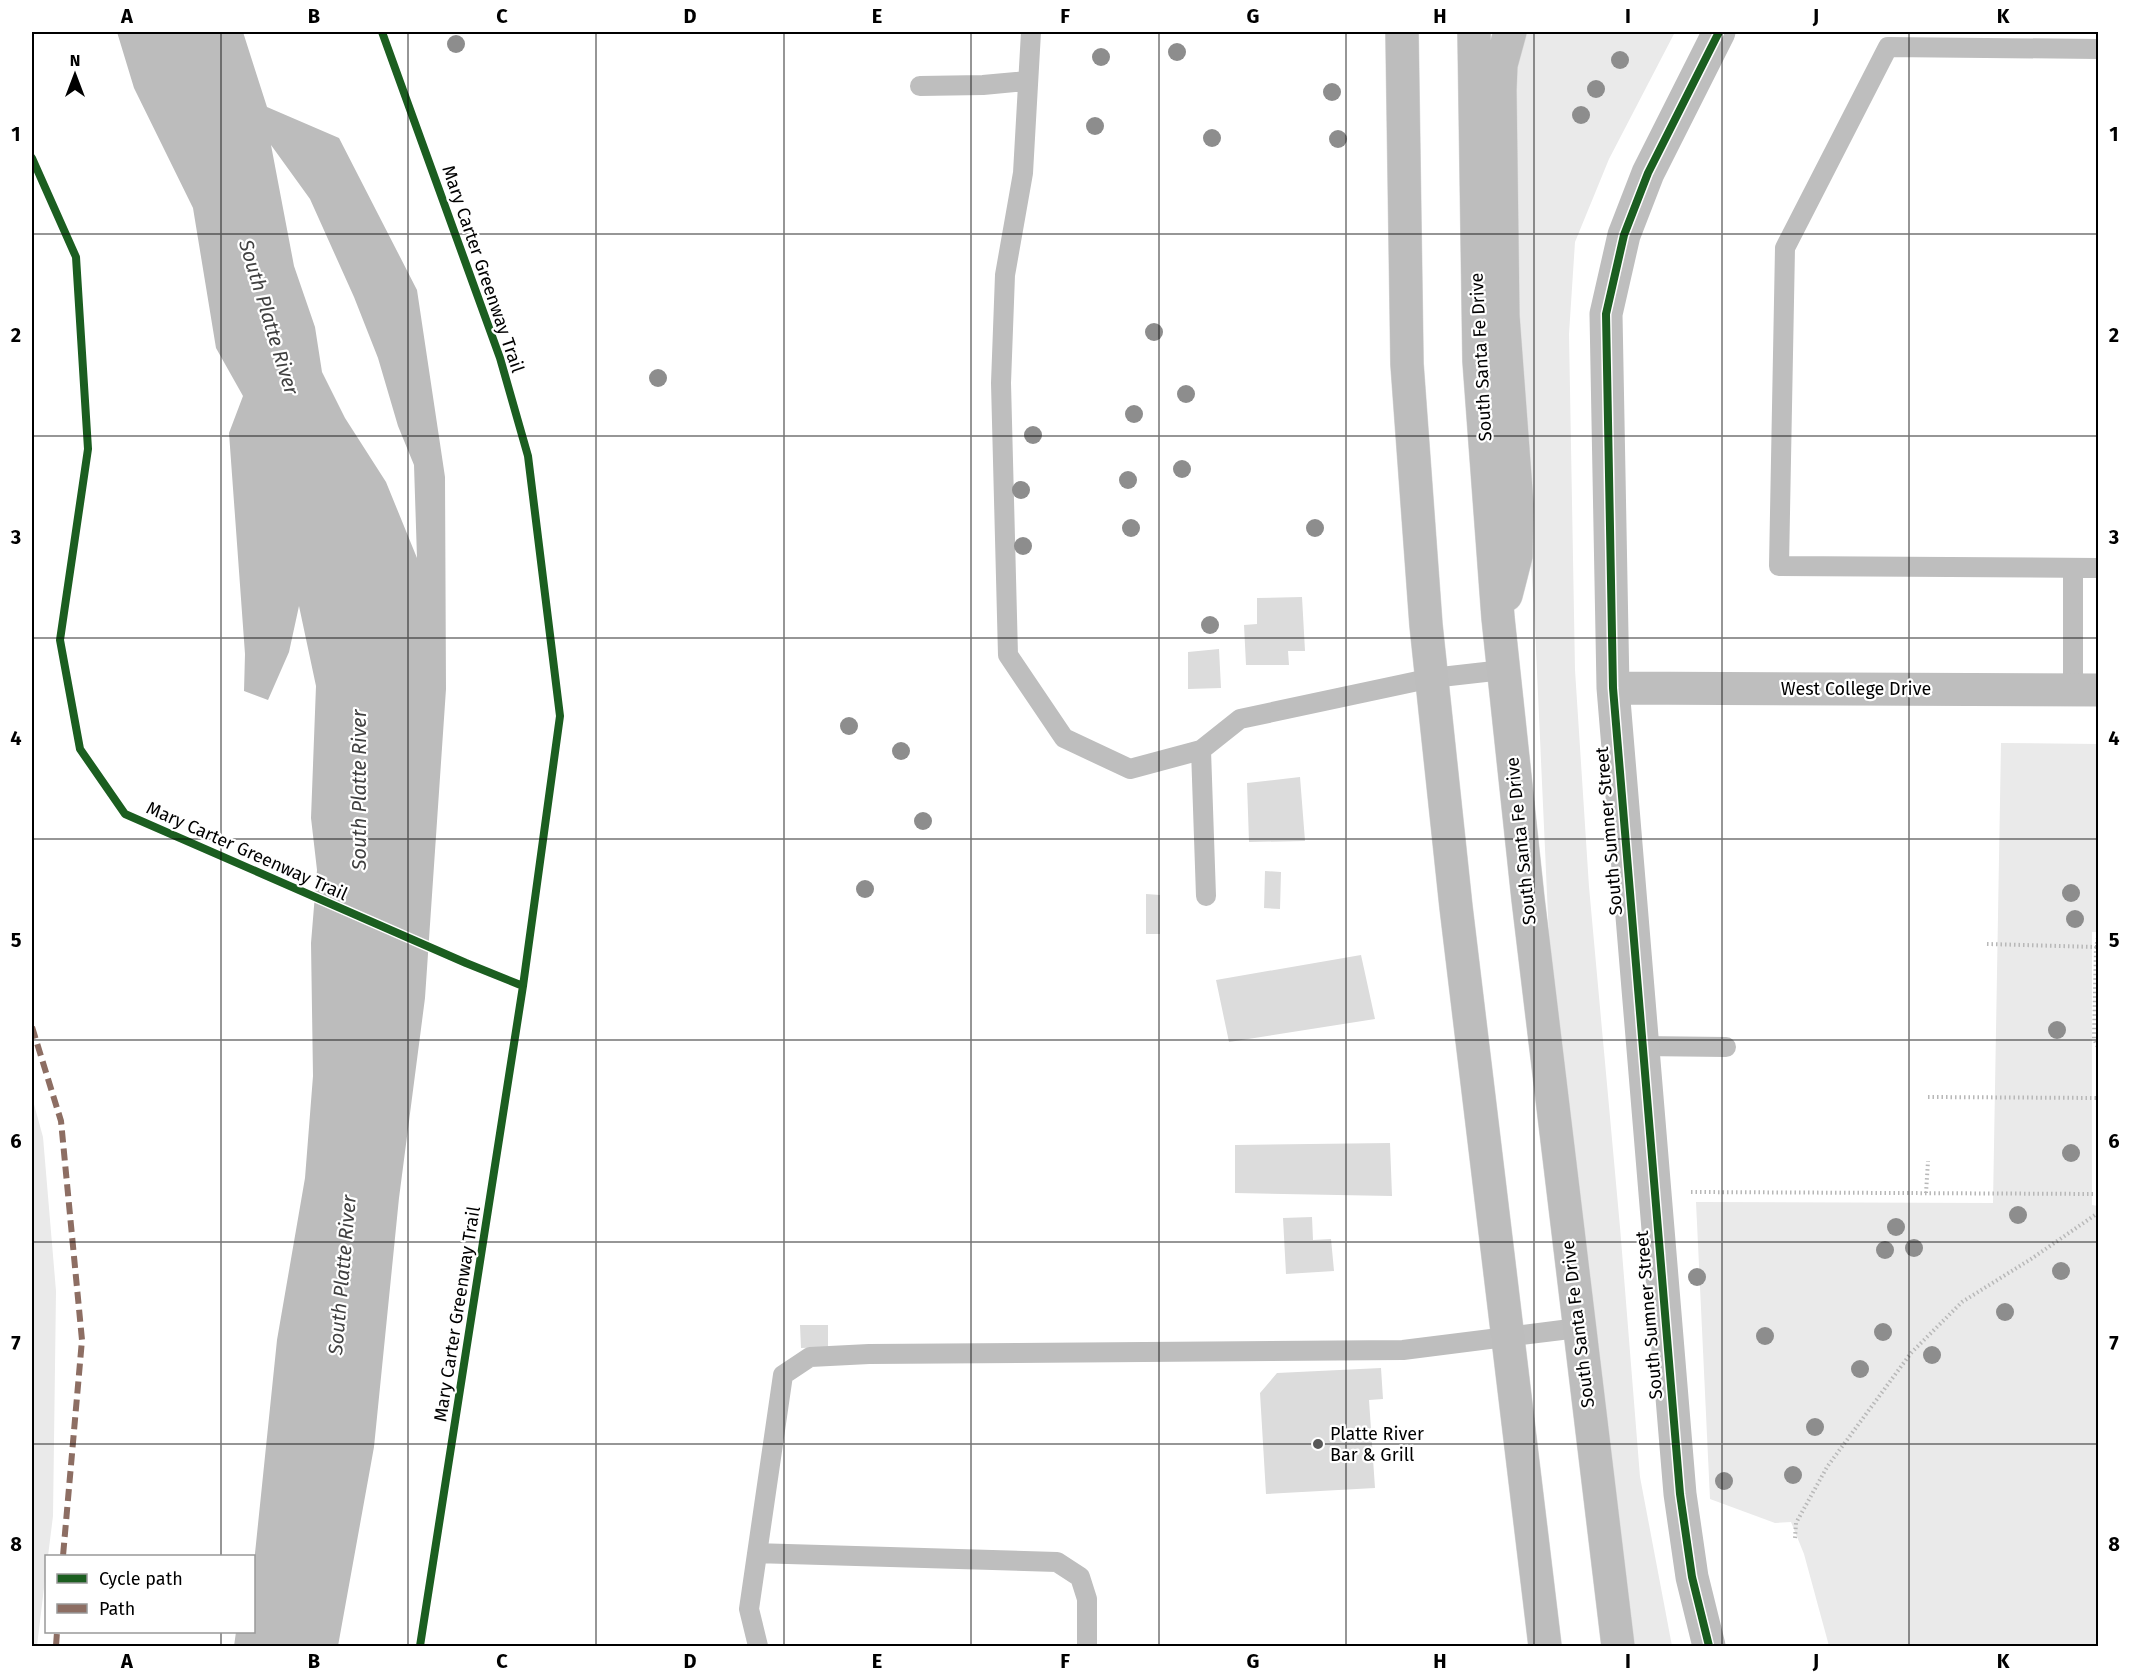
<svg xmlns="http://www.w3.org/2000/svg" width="2130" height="1678" font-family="'Fira Sans',sans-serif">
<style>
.green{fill:#eaeaea}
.water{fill:#bcbcbc;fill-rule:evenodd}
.building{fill:#dcdcdc}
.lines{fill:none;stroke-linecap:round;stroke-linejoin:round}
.trunk-casing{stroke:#dbdbdb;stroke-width:34}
.path{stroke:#b8b8b8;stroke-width:4;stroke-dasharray:1.5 3;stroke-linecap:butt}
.service{stroke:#bebebe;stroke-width:20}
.minor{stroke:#bebebe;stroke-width:33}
.trunk{stroke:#bdbdbd;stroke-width:33}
.quiet{stroke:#8d6e63;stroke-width:6;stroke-dasharray:12 6;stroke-linecap:butt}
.cycleway-casing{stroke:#fff;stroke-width:11}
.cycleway{stroke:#1b5e20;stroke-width:8}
.tree{fill:#8d8d8d}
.grid{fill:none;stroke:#000;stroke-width:1.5;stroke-opacity:0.55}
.poi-dot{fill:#595959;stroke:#fff;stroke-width:2}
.labels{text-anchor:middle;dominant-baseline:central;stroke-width:4.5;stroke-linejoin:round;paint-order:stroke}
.street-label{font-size:18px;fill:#000;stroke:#fff}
.poi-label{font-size:18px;fill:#000;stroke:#fff;text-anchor:start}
.water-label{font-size:20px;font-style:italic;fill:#404040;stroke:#fff}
.neatline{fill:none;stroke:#000;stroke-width:2}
.grid-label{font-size:20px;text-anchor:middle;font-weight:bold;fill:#000}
</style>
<rect width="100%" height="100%" fill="#fff"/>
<!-- green -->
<path class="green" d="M 1523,32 L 1675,32 L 1609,159 L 1575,242 L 1569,334 L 1575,670 L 1589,887 L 1620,1227 L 1640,1477 L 1672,1646 L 1634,1646 L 1591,1312 L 1549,938 L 1534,605 L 1513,324 L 1515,41 Z
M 2001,743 L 2098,744 L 2098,932 L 2092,932 L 2092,1205 L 2098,1206 L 2098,1646 L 1829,1646 L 1804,1554 L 1791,1522 L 1775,1523 L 1710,1499 L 1696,1202 L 1993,1203 Z
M 32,1097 L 43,1137 L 56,1291 L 53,1516 L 48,1556 L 46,1556 L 46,1571 L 37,1646 L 32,1646 Z"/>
<!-- water -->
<path class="water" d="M 117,32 L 243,32 L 267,107 L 339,138 L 417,290 L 445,477 L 446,689 L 425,998 L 399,1198 L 374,1447 L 338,1646 L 234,1646 L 236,1632 L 254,1632 L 254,1563 L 277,1340 L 305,1178 L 313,1076 L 311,943 L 317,870 L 311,818 L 316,686 L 299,606 L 289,652 L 268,700 L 244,691 L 245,654 L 229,433 L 243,396 L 216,348 L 193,208 L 134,88 ZM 271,145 L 310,199 L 354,297 L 378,358 L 398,426 L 414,465 L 417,558 L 386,482 L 345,418 L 322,372 L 315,327 L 294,266 Z"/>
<!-- building -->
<path class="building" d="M 1302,597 L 1305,651 L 1288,651 L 1289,665 L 1246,665 L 1244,625 L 1257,624 L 1257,598 Z
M 1219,649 L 1221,688 L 1188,689 L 1188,652 Z
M 1300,777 L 1305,841 L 1249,842 L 1247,783 Z
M 1265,871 L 1281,872 L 1280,909 L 1264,908 Z
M 1146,894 L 1160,895 L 1160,934 L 1146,934 Z
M 1361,955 L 1375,1019 L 1229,1042 L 1216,980 Z
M 1390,1143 L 1392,1196 L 1235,1193 L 1235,1145 Z
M 1312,1217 L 1313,1240 L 1331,1239 L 1334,1271 L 1286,1274 L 1283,1218 Z
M 800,1325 L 828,1325 L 828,1347 L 801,1348 Z
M 1381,1368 L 1383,1399 L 1369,1400 L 1375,1488 L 1266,1494 L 1260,1393 L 1277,1373 Z"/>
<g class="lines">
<!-- trunk casing -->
<g class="trunk-casing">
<path id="trunk" d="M 1402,32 L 1407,364 L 1426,625 L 1456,907 L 1545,1646
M 1474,32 L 1479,361 L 1498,618 L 1528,899 L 1618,1646
M 1506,595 L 1516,556 L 1517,504 L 1503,316 L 1500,90 L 1501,65 L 1510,32"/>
</g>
<!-- path -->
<path class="path" d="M 2098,938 L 2096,947 L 2094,1039 L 2098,1047
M 1987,944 L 2096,947
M 1928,1097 L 2098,1098
M 1691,1192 L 2098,1194
M 1926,1193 L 1928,1161
M 1795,1538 L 1796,1523 L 1827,1467 L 1911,1353 L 1962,1302 L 2031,1259 L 2098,1213"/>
<!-- service -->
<path class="service" d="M 1031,32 L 1023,173 L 1005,275 L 1001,383 L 1008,655 L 1064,738 L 1130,769 L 1201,750
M 2098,49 L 1888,47 L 1785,248 L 1779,566 L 2098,568
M 920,86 L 983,85 L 1027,81
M 2073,690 L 2073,568
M 1206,896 L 1201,750 L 1240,719 L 1432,678 L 1503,670
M 1641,1046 L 1726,1047
M 757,1553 L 1057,1562 L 1080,1577 L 1087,1599 L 1087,1646
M 758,1646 L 749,1609 L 783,1375 L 810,1357 L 869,1354 L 1403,1350 L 1578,1328"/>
<!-- minor -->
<path class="minor" d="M 1613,688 L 2098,690
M 1709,1646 L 1692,1577 L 1680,1494 L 1613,688 L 1606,314 L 1624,235 L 1648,173 L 1719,32"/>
<!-- trunk -->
<use href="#trunk" class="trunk"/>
<!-- quiet -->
<path class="quiet" d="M 32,1027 L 61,1121 L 82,1340 L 63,1556
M 56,1646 L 57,1632"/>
<!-- cycleway casing -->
<g class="cycleway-casing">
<path id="cycleway" d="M 382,32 L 500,358 L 528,456 L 560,716 L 523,986 L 420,1646
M 32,158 L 76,257 L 88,449 L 60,640 L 80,749 L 125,814 L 466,963 L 523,986
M 1709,1646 L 1692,1577 L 1680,1494 L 1613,688 L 1606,314 L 1624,235 L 1648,173 L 1719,32"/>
</g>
<!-- cycleway -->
<use href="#cycleway" class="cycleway"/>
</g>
<!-- trees -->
<g class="tree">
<circle cx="456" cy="44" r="9"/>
<circle cx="1177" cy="52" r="9"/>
<circle cx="1101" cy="57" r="9"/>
<circle cx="1620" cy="60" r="9"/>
<circle cx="1596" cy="89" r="9"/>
<circle cx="1332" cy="92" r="9"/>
<circle cx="1581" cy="115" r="9"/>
<circle cx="1095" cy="126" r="9"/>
<circle cx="1212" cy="138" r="9"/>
<circle cx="1338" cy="139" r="9"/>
<circle cx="1154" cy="332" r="9"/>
<circle cx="658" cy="378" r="9"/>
<circle cx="1186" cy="394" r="9"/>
<circle cx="1134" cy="414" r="9"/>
<circle cx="1033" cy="435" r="9"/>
<circle cx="1182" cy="469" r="9"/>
<circle cx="1128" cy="480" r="9"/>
<circle cx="1021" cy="490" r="9"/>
<circle cx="1131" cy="528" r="9"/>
<circle cx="1315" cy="528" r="9"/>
<circle cx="1023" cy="546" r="9"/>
<circle cx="1210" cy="625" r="9"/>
<circle cx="849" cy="726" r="9"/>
<circle cx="901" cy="751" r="9"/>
<circle cx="923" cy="821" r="9"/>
<circle cx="865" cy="889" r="9"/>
<circle cx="2071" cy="893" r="9"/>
<circle cx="2075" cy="919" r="9"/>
<circle cx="2057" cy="1030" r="9"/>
<circle cx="2071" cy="1153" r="9"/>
<circle cx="2018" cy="1215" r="9"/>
<circle cx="1896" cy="1227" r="9"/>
<circle cx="1914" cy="1248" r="9"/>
<circle cx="1885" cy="1250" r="9"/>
<circle cx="2061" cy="1271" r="9"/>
<circle cx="1697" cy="1277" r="9"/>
<circle cx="2005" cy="1312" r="9"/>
<circle cx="1883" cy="1332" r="9"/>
<circle cx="1765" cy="1336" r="9"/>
<circle cx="1932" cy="1355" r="9"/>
<circle cx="1860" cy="1369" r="9"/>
<circle cx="1815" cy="1427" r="9"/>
<circle cx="1793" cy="1475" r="9"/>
<circle cx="1724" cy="1481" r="9"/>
</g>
<!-- grid -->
<path class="grid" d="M 221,32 L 221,1556M 408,32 L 408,1646M 596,32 L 596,1646M 784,32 L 784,1646M 971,32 L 971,1646M 1159,32 L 1159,1646M 1346,32 L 1346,1646M 1534,32 L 1534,1646M 1722,32 L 1722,1646M 1909,32 L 1909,1646M 32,234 L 2098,234M 32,436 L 2098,436M 32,638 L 2098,638M 32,839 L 2098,839M 32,1040 L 2098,1040M 32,1242 L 2098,1242M 32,1444 L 2098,1444M 221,1632 L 221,1646"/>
<!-- markers -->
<circle class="poi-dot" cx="1318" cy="1444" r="6"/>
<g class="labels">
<!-- street labels -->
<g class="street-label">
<text transform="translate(483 269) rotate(71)">Mary Carter Greenway Trail</text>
<text transform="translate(1481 357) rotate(-93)">South Santa Fe Drive</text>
<text x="1856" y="689">West College Drive</text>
<text transform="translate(1609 831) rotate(-95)">South Sumner Street</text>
<text transform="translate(1521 841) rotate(-96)">South Santa Fe Drive</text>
<text transform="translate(247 851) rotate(24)">Mary Carter Greenway Trail</text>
<text transform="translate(457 1314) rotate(-81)">Mary Carter Greenway Trail</text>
<text transform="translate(1649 1315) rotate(-95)">South Sumner Street</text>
<text transform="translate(1578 1324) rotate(-97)">South Santa Fe Drive</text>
</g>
<!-- poi labels -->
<g class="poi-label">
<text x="1330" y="1434">Platte River<tspan x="1330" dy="21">Bar &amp; Grill</tspan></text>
</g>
<!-- water labels -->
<g class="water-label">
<text transform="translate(269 317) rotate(73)">South Platte River</text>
<text transform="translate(359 790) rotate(-90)">South Platte River</text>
<text transform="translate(342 1275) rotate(-85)">South Platte River</text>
</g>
</g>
<!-- border -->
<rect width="2130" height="1678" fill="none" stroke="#ffffff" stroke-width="66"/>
<!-- legend -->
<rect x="45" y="1555" width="210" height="78" fill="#ffffff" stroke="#999999" stroke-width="1.5"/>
<rect x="57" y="1574" width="30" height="9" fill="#1b5e20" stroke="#999999" stroke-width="1.5"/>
<text x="99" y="1585" font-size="18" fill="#000000">Cycle path</text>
<rect x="57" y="1604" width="30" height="9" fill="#8d6e63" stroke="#999999" stroke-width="1.5"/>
<text x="99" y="1615" font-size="18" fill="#000000">Path</text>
<!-- north arrow -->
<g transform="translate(75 75)" stroke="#ffffff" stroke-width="4.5" paint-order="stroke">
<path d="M0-4.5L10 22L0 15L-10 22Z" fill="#000000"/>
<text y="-9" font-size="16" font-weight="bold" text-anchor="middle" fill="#000000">N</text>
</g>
<rect x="33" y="33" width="2064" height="1612" class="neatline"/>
<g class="grid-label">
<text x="127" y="23">A</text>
<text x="314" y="23">B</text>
<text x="502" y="23">C</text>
<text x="690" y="23">D</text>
<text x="877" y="23">E</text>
<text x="1065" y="23">F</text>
<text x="1253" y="23">G</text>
<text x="1440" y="23">H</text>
<text x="1628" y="23">I</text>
<text x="1816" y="23">J</text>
<text x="2003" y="23">K</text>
<text x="16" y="141">1</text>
<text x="2114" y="141">1</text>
<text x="16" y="342">2</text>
<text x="2114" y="342">2</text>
<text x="16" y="544">3</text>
<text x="2114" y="544">3</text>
<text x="16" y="745">4</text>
<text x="2114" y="745">4</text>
<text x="16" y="947">5</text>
<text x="2114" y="947">5</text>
<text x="16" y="1148">6</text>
<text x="2114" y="1148">6</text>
<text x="16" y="1350">7</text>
<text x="2114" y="1350">7</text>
<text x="16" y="1551">8</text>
<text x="2114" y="1551">8</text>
<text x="127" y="1668">A</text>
<text x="314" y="1668">B</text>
<text x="502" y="1668">C</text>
<text x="690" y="1668">D</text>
<text x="877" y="1668">E</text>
<text x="1065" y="1668">F</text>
<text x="1253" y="1668">G</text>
<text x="1440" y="1668">H</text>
<text x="1628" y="1668">I</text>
<text x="1816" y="1668">J</text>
<text x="2003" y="1668">K</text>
</g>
</svg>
